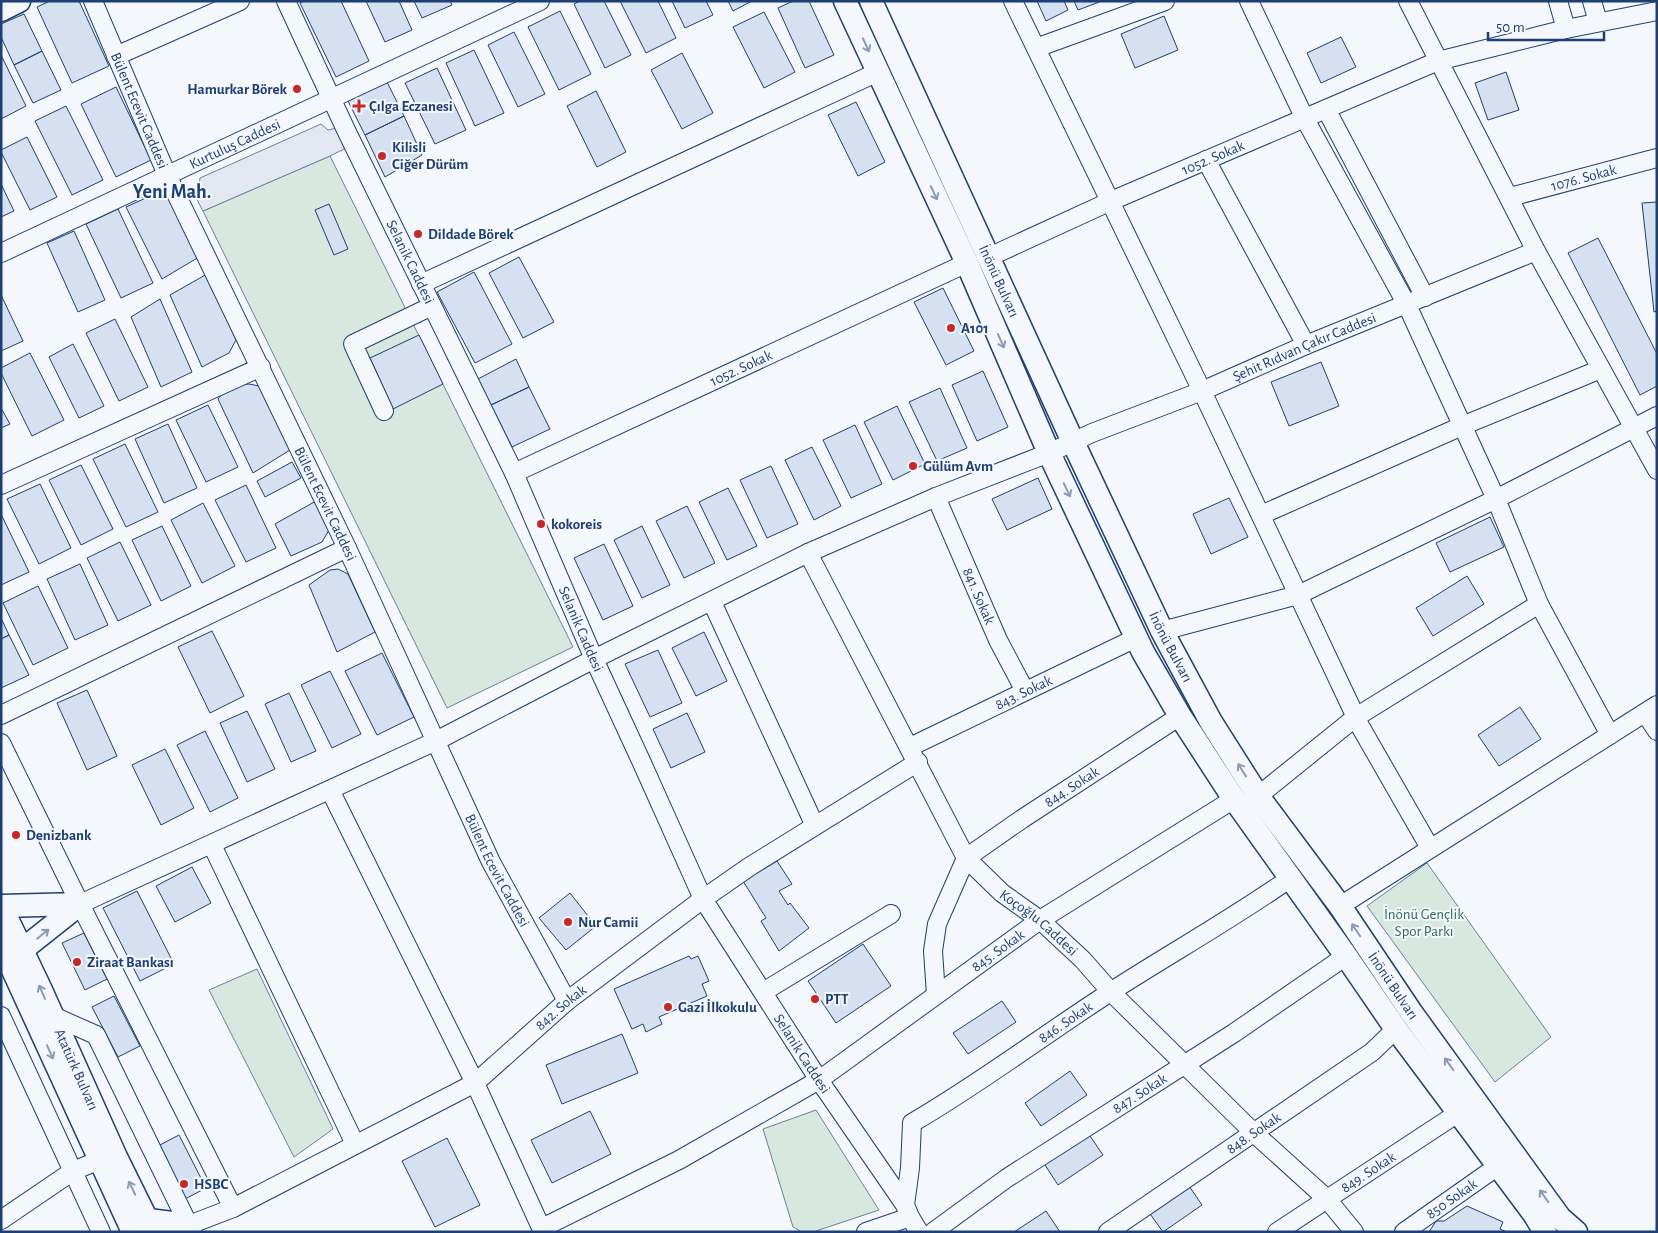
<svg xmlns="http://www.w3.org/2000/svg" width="1658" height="1233" font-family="'Alegreya Sans',sans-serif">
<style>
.green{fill:#d7e8df;stroke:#687fa3}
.parking{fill:#e3e8f0;stroke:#687fa3}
.building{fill:#d5e0f0;stroke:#1d3f73}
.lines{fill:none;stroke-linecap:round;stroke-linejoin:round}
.minor-casing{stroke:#1d3f73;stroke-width:20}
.major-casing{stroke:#1d3f73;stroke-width:25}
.minor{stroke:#f4f7fb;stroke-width:18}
.major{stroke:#f4f7fb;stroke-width:22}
.oneway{stroke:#889bb7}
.poi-dot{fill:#c62828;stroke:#f4f7fb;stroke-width:2}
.labels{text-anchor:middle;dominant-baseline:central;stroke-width:4;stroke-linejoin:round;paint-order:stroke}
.poi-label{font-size:15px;font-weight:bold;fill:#1d3f73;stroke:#f4f7fb;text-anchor:start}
.street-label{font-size:15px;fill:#1d3f73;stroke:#f4f7fb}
.park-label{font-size:15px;fill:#2c6c60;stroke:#f4f7fb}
.district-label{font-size:20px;font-weight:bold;fill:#1d3f73;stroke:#f4f7fb}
</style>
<rect width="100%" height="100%" fill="#f4f7fb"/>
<!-- green -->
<path class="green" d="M 330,156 L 573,647 L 447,708 L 203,211 Z
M 1427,863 L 1551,1037 L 1495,1082 L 1367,906 Z
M 257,969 L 333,1129 L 294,1157 L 209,990 Z
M 816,1110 L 879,1210 L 813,1232 L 802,1232 L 793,1227 L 763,1129 Z"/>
<!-- parking -->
<path class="parking" d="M 321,124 L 328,130 L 337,128 L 346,148 L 330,156 L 203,211 L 192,190 L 199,187 L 200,178 Z"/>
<!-- building -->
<path class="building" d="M 50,1 L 79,1 L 109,66 L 72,83 L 37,7 Z
M 304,1 L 341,1 L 369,61 L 336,77 L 300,3 Z
M 366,1 L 399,1 L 412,30 L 385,42 Z
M 414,1 L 450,1 L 452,5 L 422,18 Z
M 580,1 L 604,1 L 631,55 L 605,68 L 574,4 Z
M 620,1 L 658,1 L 676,38 L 646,53 Z
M 672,1 L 706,1 L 713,15 L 685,28 Z
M 728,1 L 752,1 L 733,11 Z
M 793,1 L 809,1 L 834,55 L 805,68 L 778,8 Z
M 1037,1 L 1064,1 L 1068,10 L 1046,21 Z
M 1074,1 L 1102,1 L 1078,10 Z
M 560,11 L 591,74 L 559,90 L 528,27 Z
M 764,12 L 795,72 L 764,88 L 733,27 Z
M 24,14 L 42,51 L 14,65 L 1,37 L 1,24 Z
M 1164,16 L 1178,50 L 1135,68 L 1121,34 Z
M 514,32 L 545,94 L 518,107 L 488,45 Z
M 1341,37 L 1356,67 L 1321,83 L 1307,53 Z
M 474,50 L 504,113 L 475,126 L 446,63 Z
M 42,51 L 61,90 L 33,103 L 14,65 Z
M 682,53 L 713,113 L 682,129 L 651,70 Z
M 1,55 L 26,106 L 1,119 Z
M 437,68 L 466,130 L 435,144 L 405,83 Z
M 1506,72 L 1519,110 L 1488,120 L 1475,83 Z
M 387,82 L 404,116 L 365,135 L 348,101 Z
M 116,87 L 151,160 L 116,177 L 81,104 Z
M 596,91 L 626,152 L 597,167 L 567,106 Z
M 856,102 L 885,162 L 858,176 L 828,115 Z
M 66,106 L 103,180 L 72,195 L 35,121 Z
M 404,116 L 422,155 L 385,177 L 365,135 Z
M 27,137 L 57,197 L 30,210 L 1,152 L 1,150 Z
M 1,184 L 14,211 L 1,217 Z
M 159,192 L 171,197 L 199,257 L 162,279 L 126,207 Z
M 1657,202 L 1657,311 L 1654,312 L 1642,203 Z
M 329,204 L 348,249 L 334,255 L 315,210 Z
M 118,209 L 153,283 L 121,298 L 86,224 Z
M 74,231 L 105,300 L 78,312 L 47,243 Z
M 1598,238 L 1657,354 L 1657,386 L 1640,395 L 1568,253 Z
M 519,257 L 554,322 L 523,338 L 489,273 Z
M 474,272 L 512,344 L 475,363 L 437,292 Z
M 207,274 L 236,340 L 229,353 L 202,367 L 170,295 Z
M 943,288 L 974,351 L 946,365 L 914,302 Z
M 1,295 L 23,341 L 1,351 Z
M 160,299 L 192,372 L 161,387 L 131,317 Z
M 115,319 L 148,387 L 119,401 L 86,333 Z
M 419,335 L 443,384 L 393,409 L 370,358 Z
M 73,344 L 104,406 L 79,418 L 49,357 Z
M 30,353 L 64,420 L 32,436 L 1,373 L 1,368 Z
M 516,359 L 529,387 L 491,405 L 478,379 Z
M 1321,362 L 1339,406 L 1289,426 L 1271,382 Z
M 983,371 L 1008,427 L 977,441 L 952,385 Z
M 249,384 L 259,386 L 290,450 L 253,473 L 218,399 L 223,393 L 240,385 Z
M 529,387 L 550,429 L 512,447 L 491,405 Z
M 940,388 L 967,448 L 937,461 L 909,402 Z
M 208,405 L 238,467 L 206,482 L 176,420 Z
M 897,406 L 925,464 L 893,480 L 864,422 Z
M 1,408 L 10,424 L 1,428 Z
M 168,424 L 197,488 L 164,503 L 135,439 Z
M 855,425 L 882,484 L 851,498 L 823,440 Z
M 125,444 L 158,512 L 126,527 L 93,459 Z
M 812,447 L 841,506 L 814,520 L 785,460 Z
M 292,462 L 301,478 L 265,497 L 257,481 Z
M 81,465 L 113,529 L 81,545 L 49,480 Z
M 771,466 L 798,524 L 767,538 L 740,480 Z
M 1038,478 L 1052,509 L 1007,530 L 992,499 Z
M 40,484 L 71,548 L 39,564 L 7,499 Z
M 246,485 L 276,548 L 246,562 L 215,500 Z
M 728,488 L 757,546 L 727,560 L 699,502 Z
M 1229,498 L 1248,537 L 1211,554 L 1193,514 Z
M 316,501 L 329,530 L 322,542 L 291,556 L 275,524 Z
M 203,503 L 235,566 L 202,583 L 171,520 Z
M 687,506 L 715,563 L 684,578 L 656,521 Z
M 1,514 L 29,572 L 1,585 Z
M 1490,517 L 1504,547 L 1450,572 L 1436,543 Z
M 162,526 L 191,586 L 161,601 L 132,540 Z
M 642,526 L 670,585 L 642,598 L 614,540 Z
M 120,542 L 151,605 L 118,621 L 87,558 Z
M 604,544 L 633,606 L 603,620 L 574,558 Z
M 80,564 L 108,625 L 75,640 L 47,579 Z
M 338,569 L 348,574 L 375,632 L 337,652 L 309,585 L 330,570 Z
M 1467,576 L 1484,604 L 1433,636 L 1416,608 Z
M 38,586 L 68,648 L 33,665 L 3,603 Z
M 1,618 L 9,635 L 1,639 Z
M 212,631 L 244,696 L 210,713 L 178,647 Z
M 704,632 L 727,681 L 696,696 L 672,648 Z
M 9,635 L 29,675 L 1,688 L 1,639 Z
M 658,650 L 682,703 L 650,717 L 625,664 Z
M 382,653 L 414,717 L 377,735 L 345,671 Z
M 330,671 L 361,734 L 332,748 L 301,685 Z
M 87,690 L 117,756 L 87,770 L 57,703 Z
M 289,693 L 316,751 L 291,762 L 265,704 Z
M 1520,707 L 1541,739 L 1499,766 L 1478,735 Z
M 247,711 L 275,769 L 247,782 L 220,723 Z
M 687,713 L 705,752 L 671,768 L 653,729 Z
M 205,731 L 238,798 L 210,812 L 177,745 Z
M 165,749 L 194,808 L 161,825 L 132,765 Z
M 777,861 L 792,884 L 779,891 L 788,905 L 790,903 L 809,928 L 779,951 L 761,921 L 766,918 L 743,881 Z
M 192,867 L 211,903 L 175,922 L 156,886 Z
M 137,891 L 174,964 L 140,981 L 103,908 Z
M 570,893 L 596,926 L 566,950 L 539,918 Z
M 84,933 L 107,979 L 85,990 L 62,943 Z
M 863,944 L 891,986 L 836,1023 L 808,981 Z
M 689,956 L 691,959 L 698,956 L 709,981 L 702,984 L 707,996 L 659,1017 L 662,1024 L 646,1032 L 643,1024 L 632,1029 L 614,989 Z
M 114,996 L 140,1046 L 118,1057 L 92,1007 Z
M 1002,1001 L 1016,1022 L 968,1054 L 953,1033 Z
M 622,1034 L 638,1073 L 562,1104 L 546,1065 Z
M 1070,1071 L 1087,1095 L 1041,1126 L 1025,1103 Z
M 590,1111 L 611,1154 L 552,1183 L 531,1140 Z
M 1088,1133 L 1103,1155 L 1058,1185 L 1043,1162 Z
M 179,1135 L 206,1188 L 185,1199 L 158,1146 Z
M 447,1138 L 480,1205 L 435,1227 L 402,1161 Z
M 1187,1183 L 1202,1205 L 1163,1232 L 1148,1211 Z
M 1467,1206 L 1503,1222 L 1500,1229 L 1507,1232 L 1429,1232 L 1436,1221 L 1444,1221 Z
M 1046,1211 L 1060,1232 L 1014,1232 Z"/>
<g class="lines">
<!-- minor casing -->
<g class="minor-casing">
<g id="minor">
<path id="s1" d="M 93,1 L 167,175 L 347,548 L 491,862 L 567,1001"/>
<path id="s2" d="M 286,1 L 346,130 L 514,473 L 594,659 L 642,763 L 703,899 L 819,1080 L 905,1205 L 910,1217 L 919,1232"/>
<path d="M 1013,1 L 1202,391 L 1360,726 L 1430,848"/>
<path d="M 1249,1 L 1305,119 L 1407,305 L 1496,499 L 1539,604 L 1610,735"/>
<path d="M 1408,1 L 1536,251 L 1657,470"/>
<path d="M 1558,1 L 1566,29"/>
<path d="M 1592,1 L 1598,22"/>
<path d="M 1036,48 L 1165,1"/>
<path d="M 116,56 L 240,1"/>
<path d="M 1326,109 L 1425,297"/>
<path d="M 1206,160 L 1306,345"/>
<path id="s3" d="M 1510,197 L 1657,158"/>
<path id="s4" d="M 1,253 L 540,1"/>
<path id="s5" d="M 989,257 L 1111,201 L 1438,61 L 1566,29 L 1657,11"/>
<path d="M 421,284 L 878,72"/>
<path d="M 384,411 L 353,344 L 432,306"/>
<path id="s6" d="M 514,473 L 967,263"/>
<path d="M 1,485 L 261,367"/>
<path id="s7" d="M 936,497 L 998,640 L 1025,691"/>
<path d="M 1261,515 L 1462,426 L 1601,369"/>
<path id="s8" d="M 808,553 L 966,858 L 1002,893 L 1040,920 L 1083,960 L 1111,992 L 1254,1133 L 1327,1199 L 1354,1232"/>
<path d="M 712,602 L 815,826"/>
<path d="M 1162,631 L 1298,595 L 1496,499 L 1657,416"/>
<path d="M 1645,713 L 1657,731"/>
<path d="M 1,715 L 347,548"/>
<path d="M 1,743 L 80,904 L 233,1208"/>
<path id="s9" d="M 910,747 L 1136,638"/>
<path d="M 330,790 L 475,1083 L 543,1232"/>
<path d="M 1258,796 L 1356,717 L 1539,604"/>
<path d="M 212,845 L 355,1144"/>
<path id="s10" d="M 80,904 L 436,741 L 594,659 L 808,553 L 936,497 L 1049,453 L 1092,433 L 1202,391 L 1306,345 L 1536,251"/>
<path d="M 1340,906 L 1657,705"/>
<path d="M 763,992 L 891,914"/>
<path id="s11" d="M 936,995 L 933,951 L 937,924 L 966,858 L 1022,819 L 1180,716"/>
<path d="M 1,1016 L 101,1232"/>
<path d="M 53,1016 L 96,1035 L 192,1232"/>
<path id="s12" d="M 905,1205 L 910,1168 L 912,1123 C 981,1083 1045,1034 1112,991 C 1171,953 1232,919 1289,879"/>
<path d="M 1,1220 L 73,1171 L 100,1160"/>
<path id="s13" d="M 189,1225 L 233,1208 L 475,1083 L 567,1001 L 703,899 L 749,867 L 918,762"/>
<path id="s14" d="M 542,1228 L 679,1160 L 819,1080 L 1040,920 L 1234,799"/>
<path d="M 866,1232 L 910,1217"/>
<path id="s15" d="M 933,1232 L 1007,1178 L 1234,1033 L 1346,956"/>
<path id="s16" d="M 1108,1232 L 1372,1052 L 1396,1029"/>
<path id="s17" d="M 1277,1232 L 1458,1113"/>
<path id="s18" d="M 1404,1232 L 1498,1166"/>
</g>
</g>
<!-- major casing -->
<g class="major-casing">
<g id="major">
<path d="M 845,1 L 967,263 L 1049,453 L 1143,652 L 1180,716 L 1234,799 L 1346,956 L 1396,1029 L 1534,1214 L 1545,1232"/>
<path id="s19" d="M 871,1 L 1073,442 L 1162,631 L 1211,722 L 1258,796 L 1340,906 L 1411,1012 L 1560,1218 L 1576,1232"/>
<path d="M 1,10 L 19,1"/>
<path id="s20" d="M 1,906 L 41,990 L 116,1157 L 153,1232"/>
<path d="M 1,906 L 80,904"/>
<path d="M 1,944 L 133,1232"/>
<path d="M 10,947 L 22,950 L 80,904"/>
<path d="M 148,1220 L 189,1225 L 186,1232"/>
</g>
</g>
<!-- minor -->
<use href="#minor" class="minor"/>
<!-- major -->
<use href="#major" class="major"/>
</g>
<!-- one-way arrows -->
<defs><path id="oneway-shaft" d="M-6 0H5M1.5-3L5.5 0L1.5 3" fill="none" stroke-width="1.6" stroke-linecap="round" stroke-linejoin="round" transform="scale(1.25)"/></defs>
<g class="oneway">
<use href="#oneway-shaft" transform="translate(866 45) rotate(65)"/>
<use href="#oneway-shaft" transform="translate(934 193) rotate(65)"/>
<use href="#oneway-shaft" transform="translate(1001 341) rotate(66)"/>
<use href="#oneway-shaft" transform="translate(1067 490) rotate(65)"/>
<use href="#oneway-shaft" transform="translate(1242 770) rotate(-122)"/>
<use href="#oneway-shaft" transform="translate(1356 930) rotate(-124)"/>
<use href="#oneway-shaft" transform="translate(43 934) rotate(-39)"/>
<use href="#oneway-shaft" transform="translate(42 992) rotate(-114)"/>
<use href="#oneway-shaft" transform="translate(50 1052) rotate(66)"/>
<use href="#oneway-shaft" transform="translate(1449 1064) rotate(-126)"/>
<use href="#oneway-shaft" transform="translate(132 1188) rotate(-116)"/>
<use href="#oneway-shaft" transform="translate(1544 1196) rotate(-126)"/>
</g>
<!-- markers -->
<g class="poi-dot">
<circle cx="297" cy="89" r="5"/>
<path d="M356.5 98.5h5v5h5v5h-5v5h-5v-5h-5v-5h5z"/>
<circle cx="382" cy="156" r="5"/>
<circle cx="418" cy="234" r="5"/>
<circle cx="951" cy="328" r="5"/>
<circle cx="913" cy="466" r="5"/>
<circle cx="541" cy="524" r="5"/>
<circle cx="16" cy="835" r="5"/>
<circle cx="568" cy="922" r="5"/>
<circle cx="77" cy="962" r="5"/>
<circle cx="815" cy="999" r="5"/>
<circle cx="668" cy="1007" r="5"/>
<circle cx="184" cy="1184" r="5"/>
</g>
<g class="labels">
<!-- poi labels -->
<g class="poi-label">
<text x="287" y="89" text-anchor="end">Hamurkar Börek</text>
<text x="369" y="106">Çılga Eczanesi</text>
<text x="392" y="147">Kilisli<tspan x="392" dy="17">Ciğer Dürüm</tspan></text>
<text x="428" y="234">Dildade Börek</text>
<text x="961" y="328">A101</text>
<text x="923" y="466">Gülüm Avm</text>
<text x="551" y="524">kokoreis</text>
<text x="26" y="835">Denizbank</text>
<text x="578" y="922">Nur Camii</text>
<text x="87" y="962">Ziraat Bankası</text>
<text x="825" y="999">PTT</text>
<text x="678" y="1007">Gazi İlkokulu</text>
<text x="194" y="1184">HSBC</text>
</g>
<!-- street labels -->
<g class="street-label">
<text stroke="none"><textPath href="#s1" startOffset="119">Bülent Ecevit Caddesi</textPath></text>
<text stroke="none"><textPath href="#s4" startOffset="258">Kurtuluş Caddesi</textPath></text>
<text stroke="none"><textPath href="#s5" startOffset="245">1052. Sokak</textPath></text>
<text stroke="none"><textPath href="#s3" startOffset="76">1076. Sokak</textPath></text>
<text stroke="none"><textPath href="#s2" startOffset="289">Selanik Caddesi</textPath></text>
<text stroke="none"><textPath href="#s19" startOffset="308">İnönü Bulvarı</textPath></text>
<text stroke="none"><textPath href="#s10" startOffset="1346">Şehit Rıdvan Çakır Caddesi</textPath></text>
<text stroke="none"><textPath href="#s6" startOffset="250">1052. Sokak</textPath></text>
<text stroke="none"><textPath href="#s1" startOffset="554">Bülent Ecevit Caddesi</textPath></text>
<text stroke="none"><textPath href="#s7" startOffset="108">841. Sokak</textPath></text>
<text stroke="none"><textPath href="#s2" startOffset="694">Selanik Caddesi</textPath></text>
<text stroke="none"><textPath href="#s19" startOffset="712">İnönü Bulvarı</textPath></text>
<text stroke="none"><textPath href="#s9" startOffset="126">843. Sokak</textPath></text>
<text stroke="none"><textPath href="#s11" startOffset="271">844. Sokak</textPath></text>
<text stroke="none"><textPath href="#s1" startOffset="959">Bülent Ecevit Caddesi</textPath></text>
<text stroke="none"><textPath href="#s8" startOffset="441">Koçoğlu Caddesi</textPath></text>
<text stroke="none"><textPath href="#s14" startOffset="535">845. Sokak</textPath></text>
<text stroke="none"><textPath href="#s19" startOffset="1118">İnönü Bulvarı</textPath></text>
<text stroke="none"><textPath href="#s13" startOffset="434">842. Sokak</textPath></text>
<text stroke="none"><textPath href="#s12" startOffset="266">846. Sokak</textPath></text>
<text stroke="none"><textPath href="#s2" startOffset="1174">Selanik Caddesi</textPath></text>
<text stroke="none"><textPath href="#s20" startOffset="180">Atatürk Bulvarı</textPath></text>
<text stroke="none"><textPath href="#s15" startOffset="249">847. Sokak</textPath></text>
<text stroke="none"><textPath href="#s16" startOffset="176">848. Sokak</textPath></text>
<text stroke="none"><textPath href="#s17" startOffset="109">849. Sokak</textPath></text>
<text stroke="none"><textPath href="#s18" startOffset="58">850 Sokak</textPath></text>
</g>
<!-- park labels -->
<g class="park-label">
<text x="1424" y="914">İnönü Gençlik<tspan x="1424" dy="17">Spor Parkı</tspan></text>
</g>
<!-- district labels -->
<g class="district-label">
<text x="172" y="192">Yeni Mah.</text>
</g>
</g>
<!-- border -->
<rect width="1658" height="1233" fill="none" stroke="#1d3f73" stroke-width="5"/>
<!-- scale -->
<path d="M1488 32v8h116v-8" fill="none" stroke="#1d3f73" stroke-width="2.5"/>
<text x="1496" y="32" font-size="15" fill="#1d3f73" stroke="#f4f7fb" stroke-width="4" paint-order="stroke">50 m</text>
</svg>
